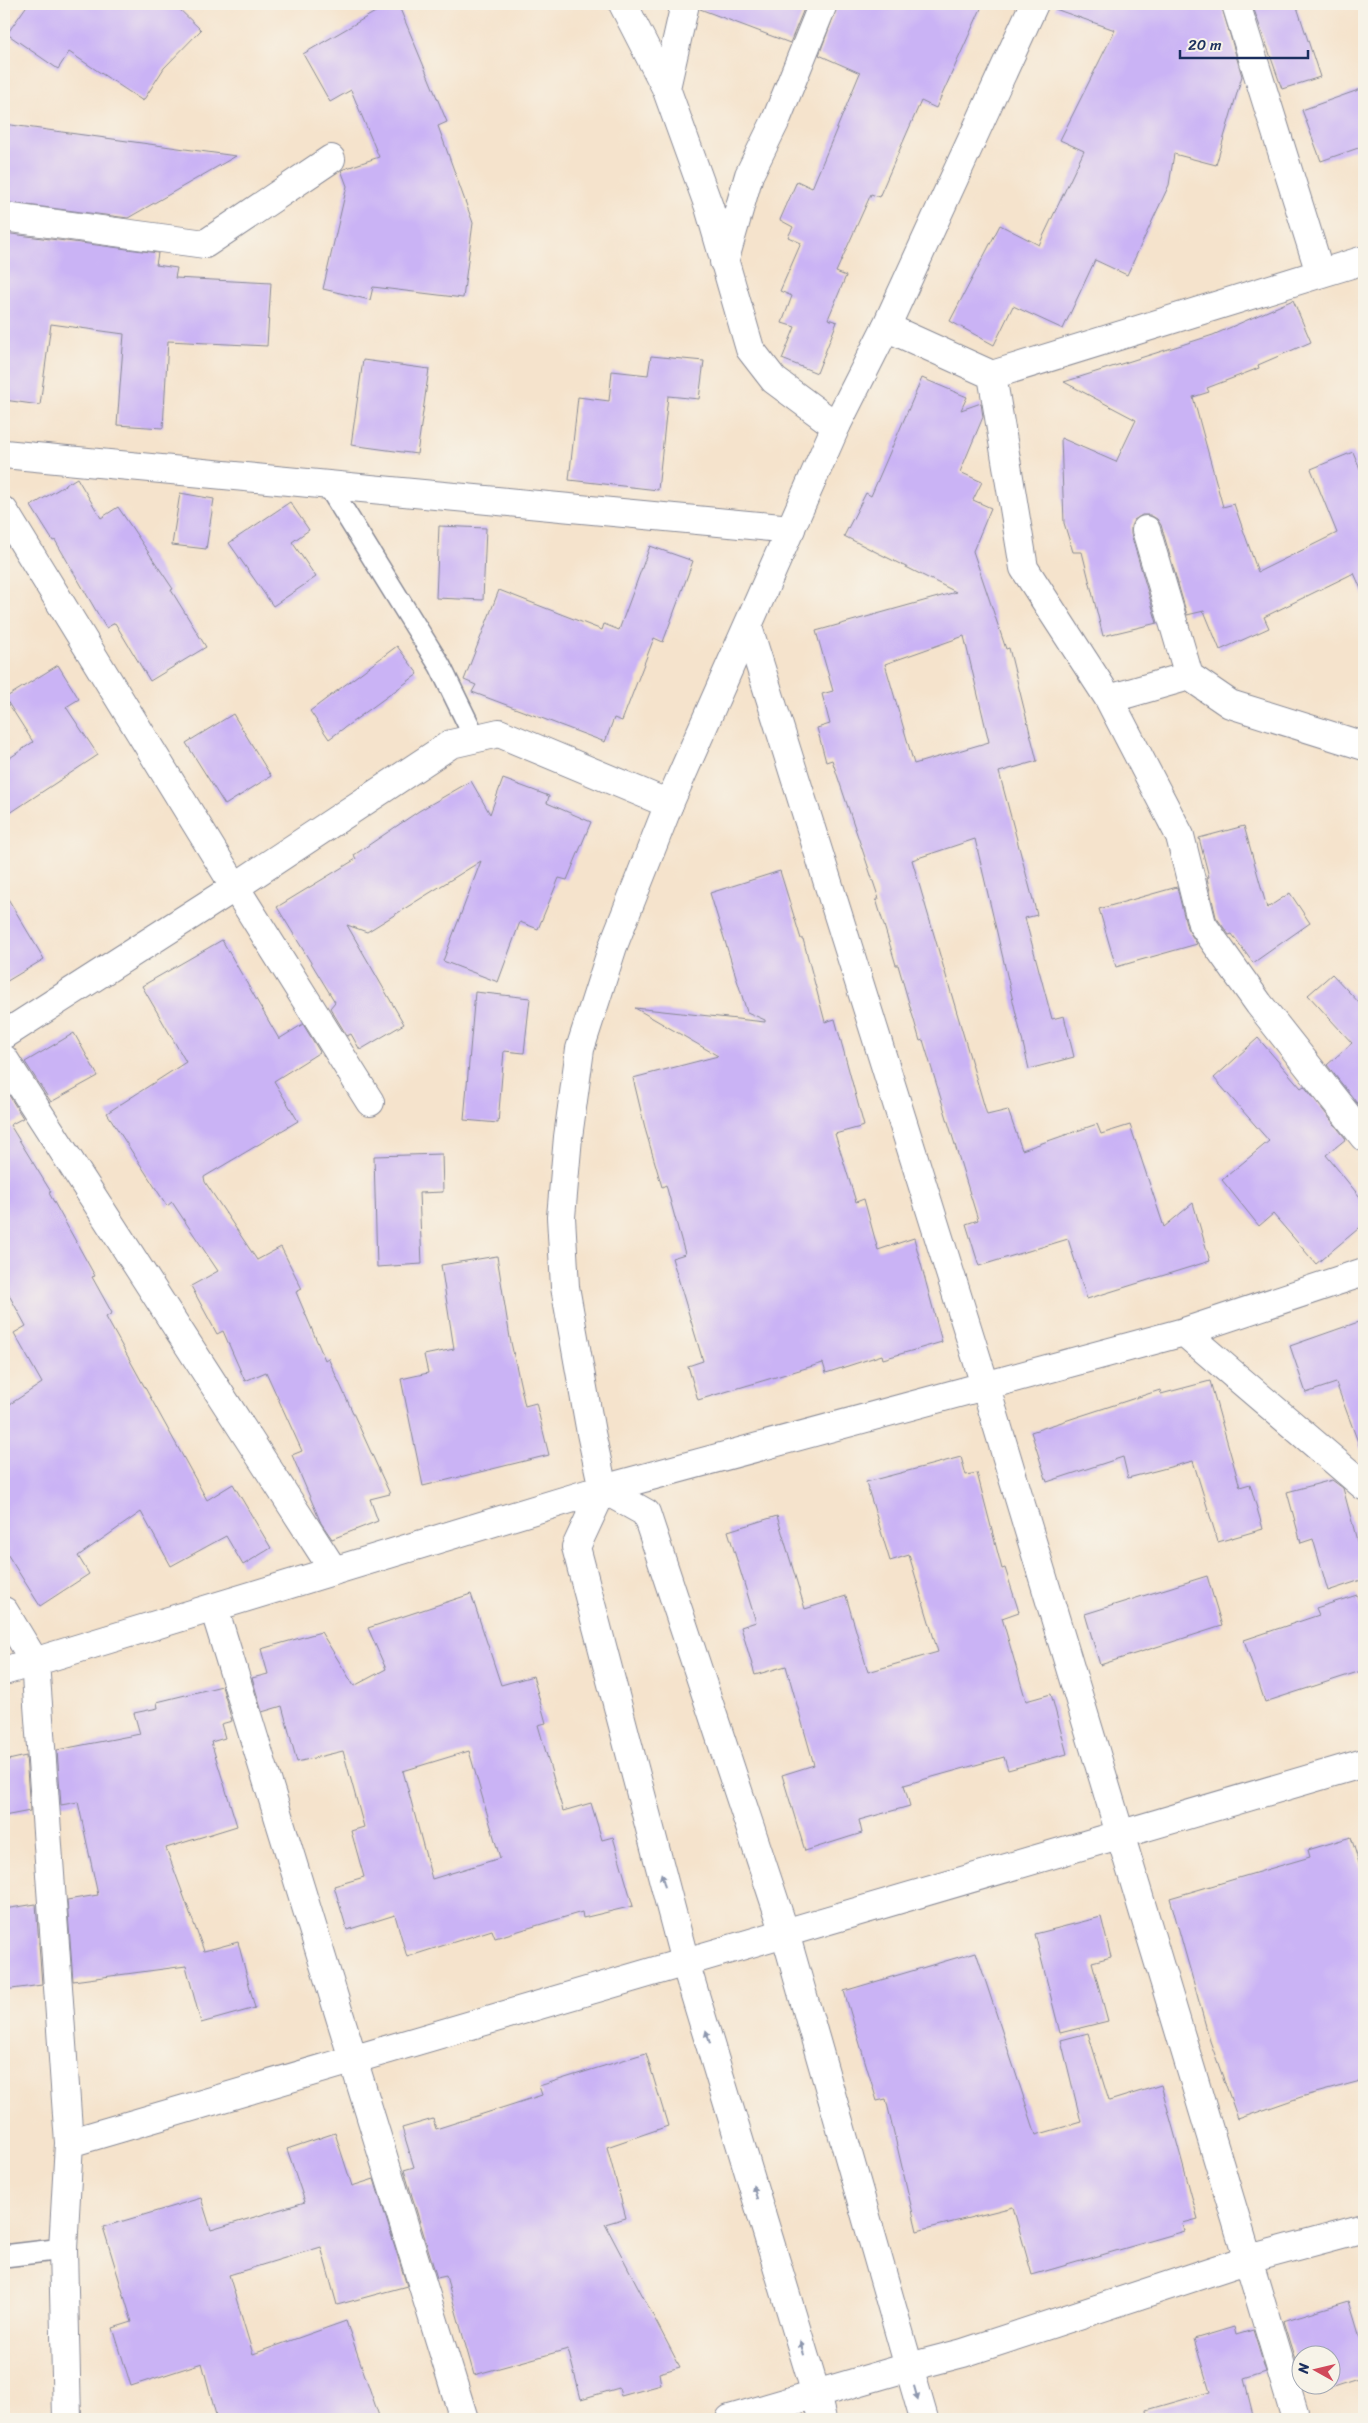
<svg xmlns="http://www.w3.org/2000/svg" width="1368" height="2423" font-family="Sriracha,sans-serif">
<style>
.building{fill:#cab3f5;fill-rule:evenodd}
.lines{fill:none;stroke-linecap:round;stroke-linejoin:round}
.service-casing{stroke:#888995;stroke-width:24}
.minor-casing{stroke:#888995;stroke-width:30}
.tertiary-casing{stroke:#888995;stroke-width:30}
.secondary-casing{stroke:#888995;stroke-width:30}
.service{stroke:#fff;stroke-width:21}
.minor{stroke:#fff;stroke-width:28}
.tertiary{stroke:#fff;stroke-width:28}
.secondary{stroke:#fff;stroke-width:28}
.oneway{fill:#8d97ae}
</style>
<rect width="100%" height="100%" fill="#f7f3e8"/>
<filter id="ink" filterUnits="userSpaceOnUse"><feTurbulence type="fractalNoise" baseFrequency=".02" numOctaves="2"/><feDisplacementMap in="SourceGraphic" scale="10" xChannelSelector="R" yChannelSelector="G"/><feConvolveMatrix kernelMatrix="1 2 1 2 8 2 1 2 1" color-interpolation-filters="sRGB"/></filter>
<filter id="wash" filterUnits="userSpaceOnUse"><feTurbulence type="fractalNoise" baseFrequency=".0096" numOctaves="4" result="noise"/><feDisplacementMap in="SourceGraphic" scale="20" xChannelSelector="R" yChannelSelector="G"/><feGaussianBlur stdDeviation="1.12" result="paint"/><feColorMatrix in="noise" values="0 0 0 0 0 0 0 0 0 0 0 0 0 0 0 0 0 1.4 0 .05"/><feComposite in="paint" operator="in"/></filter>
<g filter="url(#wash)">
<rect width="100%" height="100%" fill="#f5e3cc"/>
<g id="blocks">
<!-- building -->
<path class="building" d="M 28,4 L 174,4 L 201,30 L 164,68 L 143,101 L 69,52 L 58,69 L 7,34 Z
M 389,4 L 398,4 L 447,122 L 438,126 L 473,223 L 463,298 L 373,287 L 370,300 L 323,289 L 347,186 L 341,170 L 379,157 L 351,90 L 330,102 L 303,54 Z
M 700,4 L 806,4 L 790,43 L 700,9 Z
M 838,4 L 983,4 L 936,108 L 921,101 L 879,197 L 871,194 L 836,272 L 846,276 L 828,319 L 837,322 L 817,373 L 782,359 L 795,327 L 782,323 L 792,296 L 780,291 L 801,243 L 788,237 L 793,227 L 780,220 L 797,181 L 812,188 L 860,73 L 819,55 Z
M 1056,4 L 1221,4 L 1242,76 L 1216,165 L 1174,154 L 1169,185 L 1127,275 L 1095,260 L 1063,329 L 1013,306 L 994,345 L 950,321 L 1000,225 L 1039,245 L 1084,151 L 1060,140 L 1115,30 L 1055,9 Z
M 1252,4 L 1296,4 L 1320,77 L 1282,89 Z
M 1364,88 L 1364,146 L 1321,161 L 1302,110 Z
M 4,124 L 236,156 L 128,218 L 4,202 Z
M 4,233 L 158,253 L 156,265 L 177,268 L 175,278 L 271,283 L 267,346 L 168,341 L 163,428 L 117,425 L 124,334 L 51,324 L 40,405 L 4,400 Z
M 1293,300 L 1311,342 L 1258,365 L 1259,368 L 1207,388 L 1209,392 L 1193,397 L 1223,507 L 1234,504 L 1258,572 L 1337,533 L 1311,469 L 1353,452 L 1364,478 L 1364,596 L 1354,573 L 1264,617 L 1269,628 L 1220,650 L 1204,611 L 1187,615 L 1161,525 L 1157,519 L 1150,515 L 1142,515 L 1134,520 L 1131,526 L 1131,534 L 1157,623 L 1103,636 L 1082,552 L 1073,552 L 1064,523 L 1061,438 L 1116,462 L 1136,420 L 1064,382 L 1213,335 Z
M 651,356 L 704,361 L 699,399 L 668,396 L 658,490 L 569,480 L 578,397 L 609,401 L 612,371 L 648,375 Z
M 363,360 L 429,369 L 417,454 L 351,445 Z
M 922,378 L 967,397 L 961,410 L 981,403 L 983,417 L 960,472 L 982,482 L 973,500 L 991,508 L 973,551 L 1006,649 L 1009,648 L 1037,761 L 999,772 L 1037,915 L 1025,918 L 1052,1019 L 1064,1016 L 1074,1057 L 1029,1069 L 975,839 L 912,860 L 987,1115 L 1008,1110 L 1022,1150 L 1097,1124 L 1101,1134 L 1130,1125 L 1164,1227 L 1193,1203 L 1210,1261 L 1087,1299 L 1068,1239 L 979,1266 L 966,1224 L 978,1220 L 923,1040 L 920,1041 L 898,965 L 896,965 L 876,899 L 879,899 L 832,760 L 826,762 L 817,728 L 830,724 L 822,694 L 833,691 L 816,631 L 956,592 L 844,536 L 866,493 L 871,496 ZM 964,636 L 989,742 L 914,764 L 885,664 Z
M 77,478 L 101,518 L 118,507 L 173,589 L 171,590 L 206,647 L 150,681 L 115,623 L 106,628 L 55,540 L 53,541 L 31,506 Z
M 180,493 L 214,499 L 206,549 L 172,545 Z
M 290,502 L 309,530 L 292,542 L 316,577 L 273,606 L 229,543 Z
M 439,526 L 486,528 L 483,600 L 436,598 Z
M 650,546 L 693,561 L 663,642 L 654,638 L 622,721 L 614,718 L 605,742 L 472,692 L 476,685 L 464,680 L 499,590 L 602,630 L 604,624 L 619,630 Z
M 397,646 L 418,674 L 329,739 L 310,711 Z
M 58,665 L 79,699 L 66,707 L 98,755 L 4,817 L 4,762 L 33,742 L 5,698 Z
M 233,714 L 271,776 L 225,805 L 186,743 Z
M 503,779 L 549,796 L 547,803 L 591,822 L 567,880 L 559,878 L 538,929 L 520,922 L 498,982 L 443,961 L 481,861 L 367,932 L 347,925 L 404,1024 L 360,1050 L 351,1034 L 347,1036 L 330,1008 L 335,1002 L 277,907 L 356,859 L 354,855 L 419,811 L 471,781 L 490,814 Z
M 1244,826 L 1267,908 L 1290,893 L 1310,923 L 1253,963 L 1232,934 L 1229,935 L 1216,917 L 1207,878 L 1209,877 L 1199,838 Z
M 780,871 L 801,939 L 803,939 L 825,1022 L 835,1019 L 864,1126 L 835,1134 L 856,1202 L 864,1199 L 878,1250 L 914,1238 L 942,1342 L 883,1359 L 882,1355 L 826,1373 L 823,1363 L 698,1400 L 688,1366 L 703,1361 L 672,1258 L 685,1254 L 666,1185 L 662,1187 L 646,1132 L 633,1078 L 718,1056 L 635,1008 L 765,1022 L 765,1020 L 747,1012 L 710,893 Z
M 1177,887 L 1187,928 L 1197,944 L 1116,967 L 1099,909 Z
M 4,892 L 44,959 L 4,983 Z
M 222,940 L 279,1039 L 303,1024 L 320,1052 L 274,1081 L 298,1121 L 204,1177 L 205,1182 L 257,1260 L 281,1247 L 302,1289 L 296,1292 L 325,1360 L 328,1358 L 390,1494 L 370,1499 L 378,1521 L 332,1539 L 321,1523 L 292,1455 L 302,1451 L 266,1372 L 245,1381 L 223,1331 L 217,1334 L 191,1286 L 218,1271 L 172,1202 L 167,1206 L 107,1113 L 186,1062 L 142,986 Z
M 1332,974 L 1364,1008 L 1364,1112 L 1327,1065 L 1352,1043 L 1308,995 Z
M 475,992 L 530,998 L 524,1053 L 504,1051 L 498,1123 L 464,1120 Z
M 74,1033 L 98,1076 L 51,1102 L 25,1062 Z
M 1258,1038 L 1301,1088 L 1304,1086 L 1346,1139 L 1326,1155 L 1364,1202 L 1364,1224 L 1316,1264 L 1273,1214 L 1259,1226 L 1222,1180 L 1269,1141 L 1214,1078 Z
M 4,1087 L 23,1118 L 10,1125 L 51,1192 L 49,1193 L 95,1276 L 92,1277 L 112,1313 L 106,1317 L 207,1500 L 233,1484 L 271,1548 L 243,1565 L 226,1536 L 171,1566 L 141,1512 L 78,1556 L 89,1574 L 40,1606 L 4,1549 L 4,1408 L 42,1383 L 14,1333 L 26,1326 L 4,1286 Z
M 442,1154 L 443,1192 L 419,1193 L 422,1264 L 377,1267 L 374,1156 Z
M 497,1256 L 510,1338 L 525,1406 L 536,1403 L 549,1455 L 423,1486 L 401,1379 L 428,1373 L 424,1355 L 454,1349 L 441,1265 Z
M 1364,1320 L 1364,1449 L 1361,1450 L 1336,1383 L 1306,1393 L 1290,1346 Z
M 1210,1381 L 1240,1487 L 1250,1484 L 1263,1529 L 1218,1542 L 1193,1461 L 1128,1478 L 1123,1457 L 1047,1482 L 1031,1432 L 1160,1390 L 1161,1394 Z
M 961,1457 L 966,1475 L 977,1473 L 1002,1569 L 1005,1568 L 1019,1612 L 1002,1618 L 1026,1701 L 1051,1694 L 1067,1754 L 1008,1770 L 1004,1757 L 904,1785 L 910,1806 L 859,1820 L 862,1833 L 805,1851 L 782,1775 L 814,1765 L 786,1666 L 755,1675 L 741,1627 L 756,1622 L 728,1531 L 777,1516 L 805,1609 L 846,1596 L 868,1672 L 938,1652 L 909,1555 L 890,1561 L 866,1482 Z
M 1332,1480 L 1343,1488 L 1364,1567 L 1364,1579 L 1328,1591 L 1313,1539 L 1301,1543 L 1287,1492 Z
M 1207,1576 L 1222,1626 L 1100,1665 L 1085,1614 Z
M 471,1594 L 501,1685 L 533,1676 L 546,1723 L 538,1725 L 563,1811 L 591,1803 L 602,1840 L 613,1837 L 633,1906 L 583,1918 L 582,1912 L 495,1938 L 492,1930 L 407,1957 L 395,1915 L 347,1930 L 334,1886 L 364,1877 L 351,1831 L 364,1827 L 343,1751 L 297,1762 L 282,1706 L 262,1712 L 252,1678 L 268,1674 L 261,1649 L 321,1632 L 354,1686 L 386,1669 L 368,1628 ZM 469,1751 L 500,1858 L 432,1879 L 403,1771 Z
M 1357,1595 L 1364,1617 L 1364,1670 L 1265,1702 L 1244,1640 L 1319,1615 L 1316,1608 Z
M 222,1686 L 232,1721 L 221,1724 L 225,1738 L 211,1742 L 237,1826 L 166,1848 L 204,1951 L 238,1942 L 255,2008 L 201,2023 L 186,1966 L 73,1981 L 67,1900 L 98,1895 L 78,1802 L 61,1805 L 57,1750 L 140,1734 L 134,1713 L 158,1708 L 157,1702 Z
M 26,1756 L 30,1811 L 4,1816 L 4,1761 Z
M 1351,1837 L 1364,1879 L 1364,2080 L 1301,2097 L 1238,2119 L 1210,2041 L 1170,1898 L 1310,1857 L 1308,1850 Z
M 36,1904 L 42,1985 L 4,1990 L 4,1909 Z
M 1101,1917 L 1111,1957 L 1092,1962 L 1108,2021 L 1060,2033 L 1035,1934 Z
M 976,1952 L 1036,2135 L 1081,2122 L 1061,2040 L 1088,2033 L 1109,2101 L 1161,2085 L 1198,2219 L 1183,2223 L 1185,2231 L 1032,2275 L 1013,2207 L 917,2231 L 886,2099 L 877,2101 L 844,1991 Z
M 646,2053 L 668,2126 L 607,2147 L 626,2218 L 605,2224 L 680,2367 L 659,2373 L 661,2385 L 621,2396 L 619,2388 L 581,2399 L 568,2349 L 474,2375 L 446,2276 L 437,2278 L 404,2170 L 414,2167 L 402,2128 L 433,2119 L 436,2129 L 542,2095 L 539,2086 Z
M 335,2133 L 352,2186 L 374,2179 L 407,2286 L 337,2305 L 321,2247 L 229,2275 L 253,2354 L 346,2321 L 380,2419 L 217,2419 L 202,2363 L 131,2386 L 113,2328 L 132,2322 L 103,2227 L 201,2198 L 211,2230 L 305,2202 L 287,2149 Z
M 1349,2301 L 1364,2351 L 1364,2377 L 1317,2392 L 1315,2386 L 1330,2386 L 1330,2356 L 1300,2356 L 1300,2362 L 1296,2363 L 1283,2321 Z
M 1234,2327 L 1236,2335 L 1253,2330 L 1266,2372 L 1244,2379 L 1254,2419 L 1148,2419 L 1147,2410 L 1210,2392 L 1194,2339 Z"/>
</g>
</g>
<g filter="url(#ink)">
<use href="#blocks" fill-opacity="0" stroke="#888995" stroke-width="1"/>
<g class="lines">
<!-- service casing -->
<g class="service-casing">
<path id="service" d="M 328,485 L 440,666 L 475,738
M 4,2256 L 63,2249"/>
</g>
<!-- minor casing -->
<g class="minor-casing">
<path id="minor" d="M 623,4 L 666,88 L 709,207 L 750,349 L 774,380 L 836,426
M 1236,4 L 1320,273
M 666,88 L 685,4
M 4,217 L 205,244 L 331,159
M 724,262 L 749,175 L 776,120 L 823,4
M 886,327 L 992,375 L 1364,260
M 992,375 L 1024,568 L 1109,699 L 1180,836 L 1202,924 L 1259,1004 L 1364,1137
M 4,454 L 791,529
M 4,511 L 235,887 L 370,1102
M 1146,530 L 1189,676 L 1230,704 L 1364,746
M 748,627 L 985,1385 L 1296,2419
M 1109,699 L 1189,676
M 4,1035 L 235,887 L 451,744 L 499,733 L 669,804
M 4,1059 L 334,1571
M 1184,1332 L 1364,1486
M 603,1489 L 1184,1332 L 1364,1272
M 214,1608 L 464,2419
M 4,1611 L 35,1662 L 69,2143 L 63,2249 L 67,2419
M 69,2143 L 1364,1763
M 909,2367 L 963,2353 L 1249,2259 L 1364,2228"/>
</g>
<!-- tertiary casing -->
<g class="tertiary-casing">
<path id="tertiary" d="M 4,1671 L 603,1489 L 591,1433 L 565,1287 L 561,1217 L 568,1137 L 580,1049 L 613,946 L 669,804 L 836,426 L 886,327 L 1034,4
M 816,2394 L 685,1962 L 576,1547 L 603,1489 L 646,1513 L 785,1933 L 909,2367"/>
</g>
<!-- secondary casing -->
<g class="secondary-casing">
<path id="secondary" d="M 816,2394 L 822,2419
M 730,2419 L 909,2367 L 924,2419"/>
</g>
<!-- service -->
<use href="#service" class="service"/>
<!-- minor -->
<use href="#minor" class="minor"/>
<!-- tertiary -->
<use href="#tertiary" class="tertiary"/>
<!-- secondary -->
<use href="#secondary" class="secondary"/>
</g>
<!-- one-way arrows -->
<defs><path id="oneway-solid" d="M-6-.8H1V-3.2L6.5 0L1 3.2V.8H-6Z" transform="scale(1.25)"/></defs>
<g class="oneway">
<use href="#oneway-solid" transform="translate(663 1880) rotate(-105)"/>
<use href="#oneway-solid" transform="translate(708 2037) rotate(-107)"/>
<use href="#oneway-solid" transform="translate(755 2192) rotate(-107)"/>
<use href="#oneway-solid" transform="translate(802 2348) rotate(-106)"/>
<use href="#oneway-solid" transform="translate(916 2393) rotate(74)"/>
</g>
</g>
<!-- margin -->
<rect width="1368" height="2423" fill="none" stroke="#f7f3e8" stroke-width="20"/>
<!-- north arrow -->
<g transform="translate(1316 2370) rotate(278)"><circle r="24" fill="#f7f3e8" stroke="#9fa5b1"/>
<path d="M0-4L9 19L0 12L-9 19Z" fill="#d1495b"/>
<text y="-8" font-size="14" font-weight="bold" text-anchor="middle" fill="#1b2f5e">N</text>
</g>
<!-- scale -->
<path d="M1180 50v8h128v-8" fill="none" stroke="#1b2f5e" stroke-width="2.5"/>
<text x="1188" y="50" font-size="15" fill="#1b2f5e" stroke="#f7f3e8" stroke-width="4" paint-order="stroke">20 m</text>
</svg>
